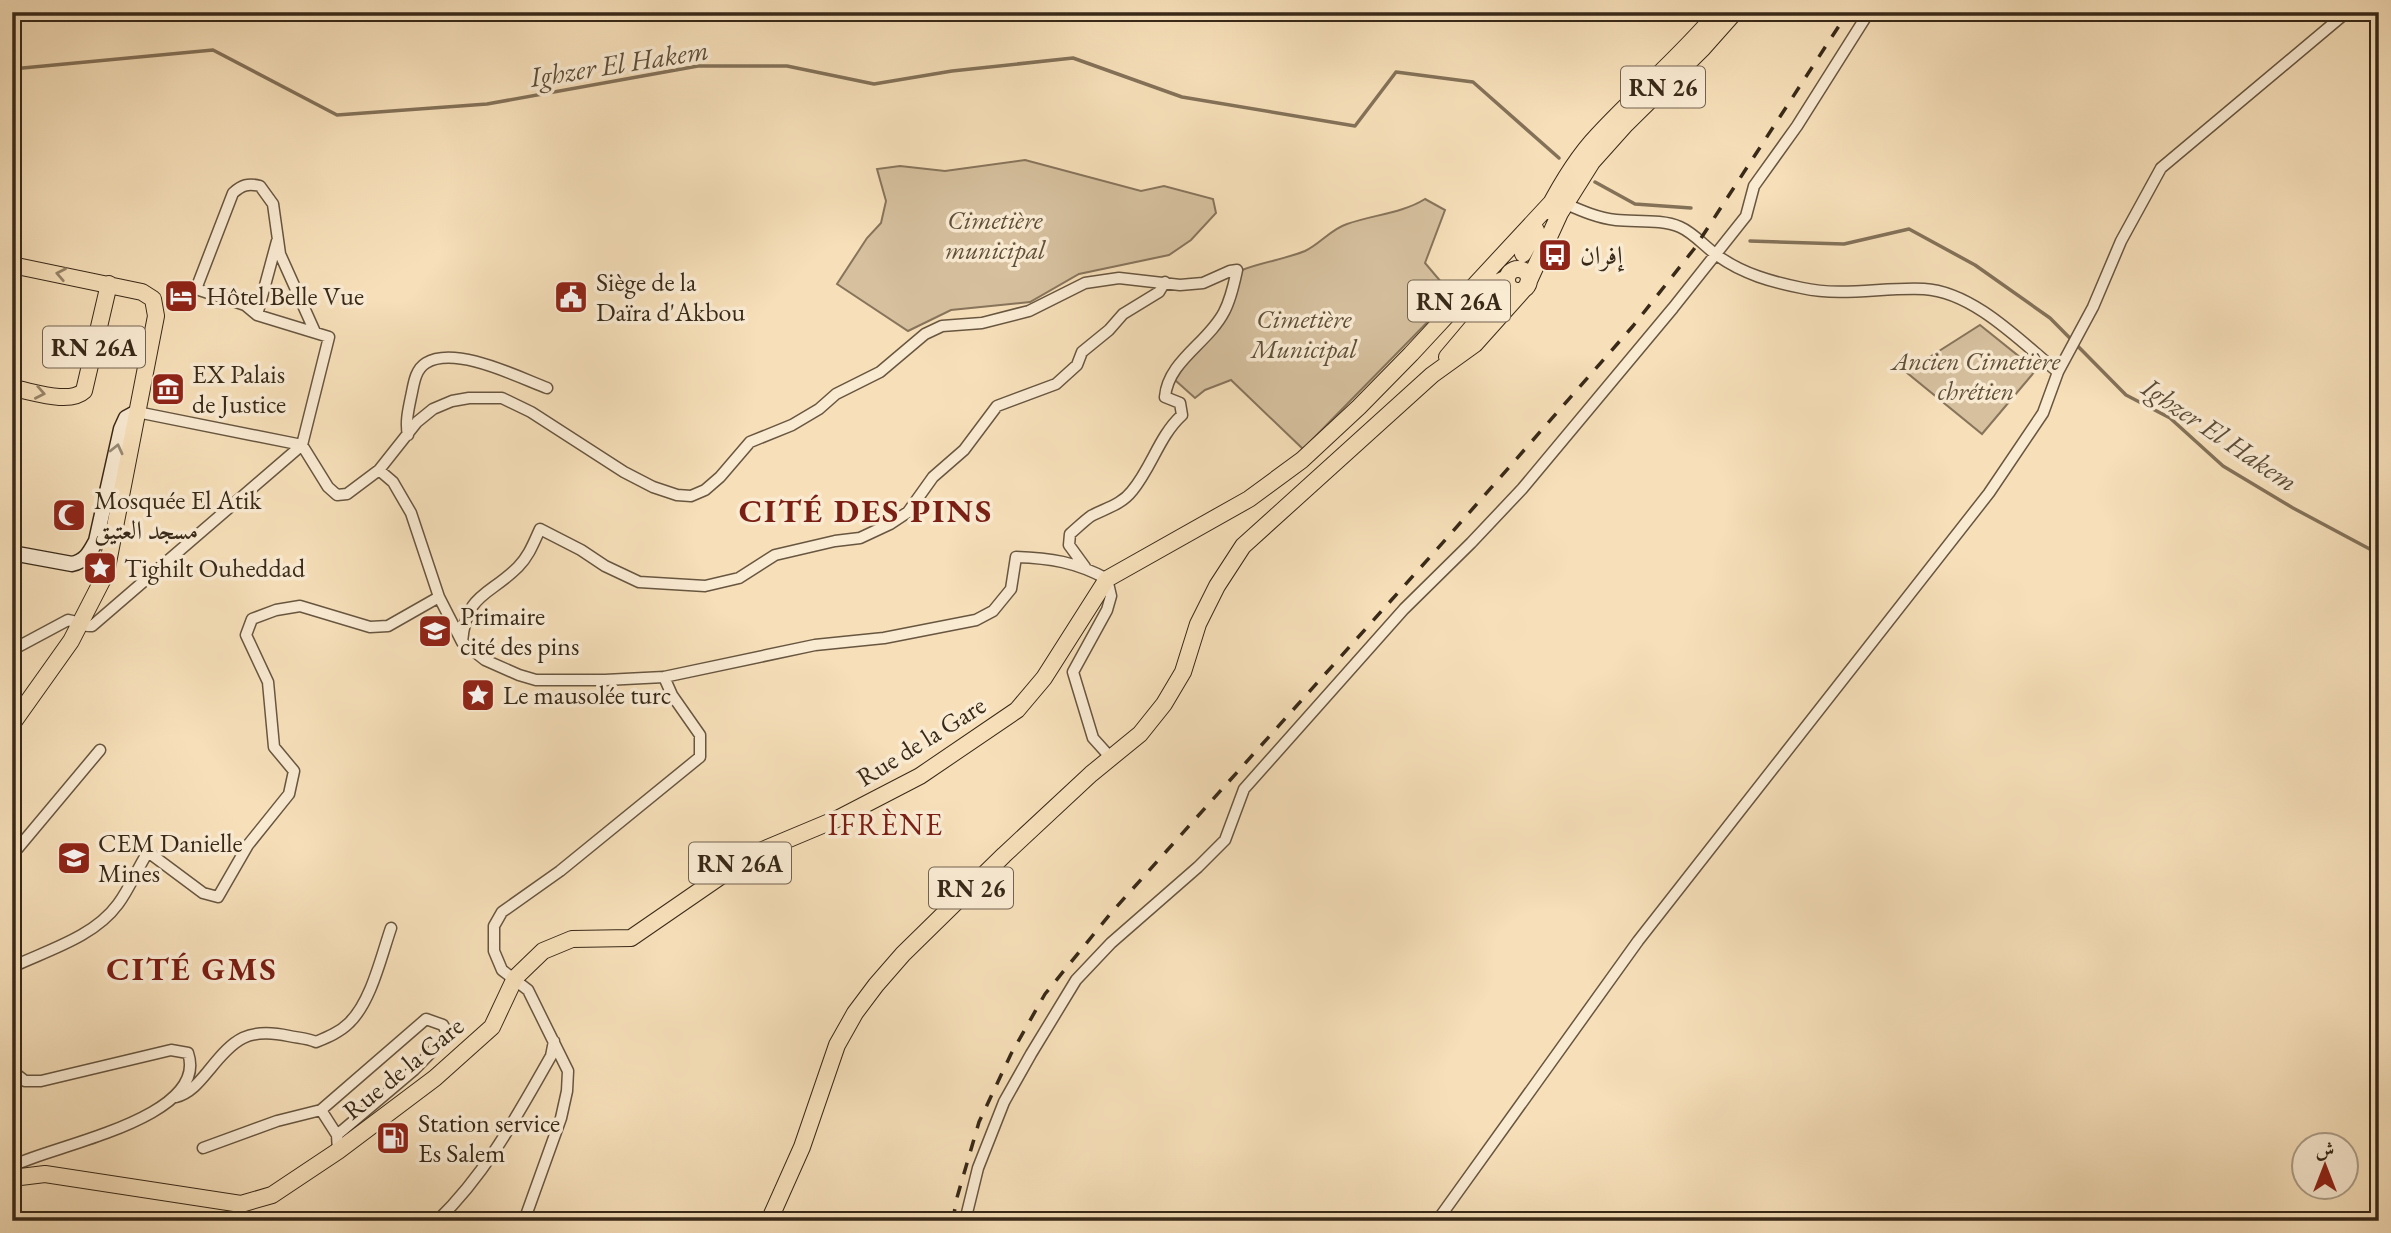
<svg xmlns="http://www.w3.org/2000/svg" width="2391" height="1233" font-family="'EB Garamond',Amiri,serif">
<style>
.green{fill:#d6c09e;stroke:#87745b;stroke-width:2}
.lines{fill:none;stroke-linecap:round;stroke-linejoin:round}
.stream{stroke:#837158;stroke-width:3.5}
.street-casing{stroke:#685640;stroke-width:13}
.secondary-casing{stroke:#382918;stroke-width:17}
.primary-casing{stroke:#382918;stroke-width:18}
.street{stroke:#f9ead2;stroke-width:10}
.secondary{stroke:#f9ead2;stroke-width:14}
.primary{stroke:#f6dfb9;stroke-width:16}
.rail{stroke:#382918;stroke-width:3.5;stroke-dasharray:12 12;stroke-linecap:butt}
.oneway{stroke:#978468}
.oneway2{stroke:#988a75}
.labels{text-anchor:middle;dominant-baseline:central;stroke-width:7;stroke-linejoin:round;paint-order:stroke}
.shield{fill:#f9ead2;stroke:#726350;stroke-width:2}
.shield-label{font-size:24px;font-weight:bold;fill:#382918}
.park-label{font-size:26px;font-style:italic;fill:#604f3a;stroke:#f9ead2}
.poi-label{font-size:26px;fill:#382918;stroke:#f9ead2;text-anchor:start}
.street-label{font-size:26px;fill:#382918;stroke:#f9ead2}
.water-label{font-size:28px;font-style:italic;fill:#5e4d38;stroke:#f9ead2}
.quarter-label{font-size:30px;letter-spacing:2px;fill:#7a1f14;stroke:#f9ead2}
.district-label{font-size:33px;font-weight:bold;letter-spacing:2px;fill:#7a1f14;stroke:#f9ead2}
</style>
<rect width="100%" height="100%" fill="#f6dfb9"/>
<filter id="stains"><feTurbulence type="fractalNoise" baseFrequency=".00286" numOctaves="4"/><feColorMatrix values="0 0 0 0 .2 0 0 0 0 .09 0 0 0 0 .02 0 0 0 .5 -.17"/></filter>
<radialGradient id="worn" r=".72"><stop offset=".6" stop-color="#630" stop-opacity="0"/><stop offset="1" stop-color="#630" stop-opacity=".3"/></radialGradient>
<!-- green -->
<path class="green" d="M 1025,160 L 1141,191 L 1164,186 L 1213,199 L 1216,213 L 1191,240 L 1169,255 L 1079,274 L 1030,302 L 951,310 L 908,331 L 837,284 L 867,238 L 881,223 L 886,201 L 877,169 L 900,166 L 945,171 Z
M 1425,199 L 1445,210 L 1425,263 L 1453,296 L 1303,449 L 1231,380 L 1205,390 L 1195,398 L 1175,380 L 1184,366 L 1204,344 L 1242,270 C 1262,262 1286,259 1305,251 C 1320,244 1331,229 1347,224 C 1372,215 1403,213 1425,199 Z
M 1980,325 L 2036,370 L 1982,434 L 1906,372 Z"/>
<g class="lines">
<!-- stream -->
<path class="stream" d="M 12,69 L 213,50 L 337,115 L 487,104 L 698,66 L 787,66 L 874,84 L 952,71 L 1073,58 L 1182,97 L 1355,126 L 1396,72 L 1473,82 L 1559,158
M 1595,182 L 1635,204 L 1691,208
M 1750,241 L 1844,244 L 1909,229 L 1975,265 L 2050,318 L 2126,395 L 2170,418 L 2223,466 L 2293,508 L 2379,554"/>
<!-- street casing -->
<g class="street-casing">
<path id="street" d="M 1566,204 C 1582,211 1598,218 1616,220 C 1636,222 1662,219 1680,227 C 1694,233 1705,247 1718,256 C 1743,274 1772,282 1802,288 C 1843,297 1883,287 1924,289 C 1974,292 2021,342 2058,372
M 257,315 L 277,241
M 137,412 L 302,445 L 328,487 L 337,495 L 347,494 L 379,470 L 393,482 L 411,513 L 439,597 L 462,642 L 485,660 L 519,675 L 536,680 L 605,680 L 664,677 L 815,645 L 884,638 L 976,620 L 993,611 L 1011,589 L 1016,557 C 1050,558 1076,562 1107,579 L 1111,596 L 1107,610 L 1073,672 L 1093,738 L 1111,758
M 408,435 C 405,421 409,407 412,392 C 414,382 416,369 426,363 C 455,345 518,377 547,388
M 379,470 L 417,422 L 433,409 L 452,401 L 469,398 L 502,398 L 531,412 L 624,472 L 653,487 L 677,495 L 691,496 L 705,490 L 720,477 L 750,442 L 792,425 L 819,409 L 836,394 L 880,372 L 925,334 L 942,326 L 982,323 L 1029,311 L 1085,283 L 1119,278 L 1180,285 L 1203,283 L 1230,271 L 1237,270 C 1234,284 1231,299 1224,312 C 1208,343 1168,361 1165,397 L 1180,403 L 1182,415 C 1159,436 1152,467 1132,491 C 1121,505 1106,508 1091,516 C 1084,521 1077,528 1070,534 L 1069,545 L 1085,567
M 462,642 C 466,593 489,596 518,567 C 529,556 534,542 540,529 L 581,550 L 605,566 L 639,582 L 705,586 L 739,578 L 775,555 L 835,541 L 860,538 L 890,524 L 908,512 L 933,477 L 964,450 L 997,406 L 1056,384 L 1077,365 L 1082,352 L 1109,330 L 1123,314 L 1159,292 L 1165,282
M 12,650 L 68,620 C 77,621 82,627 92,626 L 302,445 L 329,337 L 257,315 L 245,305 L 196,289 L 233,193 C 242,185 248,183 260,186 L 273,204 L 280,254 L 315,332
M 12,851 L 18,848 L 100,750
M 12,967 C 48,950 94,937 118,904 C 130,888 137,869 148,852 L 203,893 L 218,897 L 248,845 L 289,794 L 294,771 L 274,747 L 268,682 L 246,635 L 252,619 L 276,610 L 300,606 L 370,627 L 388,626 L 439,597
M 12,1071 L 25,1081 L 41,1081 L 171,1050 L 188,1053 C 210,1117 56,1145 17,1164 L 15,1176
M 176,1097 C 191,1093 200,1081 210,1069 C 234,1039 248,1027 289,1036 C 298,1038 307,1038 316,1042 C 328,1037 340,1032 349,1023 C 371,1002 381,957 391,928
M 321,1110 L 426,1019 L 443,1025 L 448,1035 L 414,1070 L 337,1135 L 338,1151
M 203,1148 L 277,1121 L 321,1110 L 337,1135
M 437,1221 C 486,1174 518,1114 551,1056 L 554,1041
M 524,1221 L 561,1118 L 567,1091 L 568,1071 L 528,990 L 502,970 L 494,951 L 494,926 L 502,912 L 560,871 L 700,757 L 700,735 L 672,695 L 664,677
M 965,1221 L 978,1168 L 1004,1102 L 1031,1054 L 1076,980 L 1111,943 L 1198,867 L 1225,840 L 1244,789 L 1404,609 L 1471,543 L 1522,489 L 1673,308 L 1746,216 L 1754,186 L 1797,126 L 1869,12
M 1437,1221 L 1638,941 L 1989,493 L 2043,413 L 2058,372 L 2093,307 L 2121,241 L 2161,168 L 2347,12"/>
</g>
<!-- secondary casing -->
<g class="secondary-casing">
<path id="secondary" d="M 12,553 L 72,564 C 86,561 90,552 96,541 L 121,429 L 126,418 L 137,412"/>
</g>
<!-- primary casing -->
<g class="primary-casing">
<path id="primary" d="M 1547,211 C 1561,184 1577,157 1598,135 C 1637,93 1681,56 1718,12
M 1523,254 L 1536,230
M 12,265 L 142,292 L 153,299 L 156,316 L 106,573 L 71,641 L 12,724
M1507 280a11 11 0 1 1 22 0a11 11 0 1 1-22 0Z
M 1528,283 L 1560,213 L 1592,162 L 1626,124 L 1703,48 L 1735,12
M 1476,297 L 1488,287 L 1507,278
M 1447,357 L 1490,306 L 1507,278
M 12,388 C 32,391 69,405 84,391 L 109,284
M 12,1178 L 45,1174 L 241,1204 L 272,1195 L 338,1151 L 435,1078 L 492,1027 L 515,978 L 543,951 L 572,939 L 631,938 L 753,854 L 839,818 L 920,776 L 1017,710 L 1044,678 L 1107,579 L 1249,499 L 1302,460 L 1359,407 L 1411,354 L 1551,203
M 769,1221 L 802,1147 L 837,1045 L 855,1013 L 876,985 L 903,954 L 1004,855 L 1091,774 L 1140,734 L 1164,704 L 1183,672 L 1198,624 L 1217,586 L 1243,546 L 1432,375 L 1475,344 L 1525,288"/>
</g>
<!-- street -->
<use href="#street" class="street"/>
<!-- secondary -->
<use href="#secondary" class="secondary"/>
<!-- primary -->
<use href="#primary" class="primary"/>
<!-- rail -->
<path class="rail" d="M 953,1221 L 956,1201 L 979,1122 L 1011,1054 L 1045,994 L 1111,913 L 1447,538 L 1633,326 L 1694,249 L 1848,12"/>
</g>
<!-- one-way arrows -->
<defs><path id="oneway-chevron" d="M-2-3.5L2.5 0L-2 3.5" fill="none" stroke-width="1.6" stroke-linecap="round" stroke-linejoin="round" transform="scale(1.75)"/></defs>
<g class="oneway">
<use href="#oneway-chevron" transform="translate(61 274) rotate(-169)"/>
<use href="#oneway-chevron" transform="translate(40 393) rotate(11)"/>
</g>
<use class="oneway2" href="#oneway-chevron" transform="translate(117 449) rotate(-77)"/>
<!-- icons -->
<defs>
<g id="bus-square" transform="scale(1.75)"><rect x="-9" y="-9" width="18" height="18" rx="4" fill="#8f2418" stroke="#f9ead2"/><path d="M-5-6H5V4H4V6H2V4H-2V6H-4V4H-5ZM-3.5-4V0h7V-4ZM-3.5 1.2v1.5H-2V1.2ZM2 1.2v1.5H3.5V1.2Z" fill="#fff"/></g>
<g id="hotel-square" transform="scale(1.75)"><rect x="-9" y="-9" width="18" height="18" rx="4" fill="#8f2418" stroke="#f9ead2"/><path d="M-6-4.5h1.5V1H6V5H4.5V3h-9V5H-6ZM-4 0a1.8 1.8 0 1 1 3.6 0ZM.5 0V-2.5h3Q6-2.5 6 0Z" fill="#fff"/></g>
<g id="civic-square" transform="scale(1.75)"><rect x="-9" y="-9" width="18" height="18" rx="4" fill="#8f2418" stroke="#f9ead2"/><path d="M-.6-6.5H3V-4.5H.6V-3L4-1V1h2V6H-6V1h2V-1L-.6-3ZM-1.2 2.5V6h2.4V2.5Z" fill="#fff"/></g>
<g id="museum-square" transform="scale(1.75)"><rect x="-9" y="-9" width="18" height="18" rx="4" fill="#8f2418" stroke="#f9ead2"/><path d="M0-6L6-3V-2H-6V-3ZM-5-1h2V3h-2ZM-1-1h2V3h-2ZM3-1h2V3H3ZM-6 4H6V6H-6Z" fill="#fff"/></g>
<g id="mosque-square" transform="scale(1.75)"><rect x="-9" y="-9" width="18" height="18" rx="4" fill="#8f2418" stroke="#f9ead2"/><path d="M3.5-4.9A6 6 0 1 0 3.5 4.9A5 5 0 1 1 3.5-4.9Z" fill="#fff"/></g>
<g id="sight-square" transform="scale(1.75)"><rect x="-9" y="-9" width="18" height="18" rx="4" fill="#8f2418" stroke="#f9ead2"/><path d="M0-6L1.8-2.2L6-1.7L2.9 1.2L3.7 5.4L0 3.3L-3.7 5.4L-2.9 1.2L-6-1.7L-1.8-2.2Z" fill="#fff"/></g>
<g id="school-square" transform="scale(1.75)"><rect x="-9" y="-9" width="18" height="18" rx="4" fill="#8f2418" stroke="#f9ead2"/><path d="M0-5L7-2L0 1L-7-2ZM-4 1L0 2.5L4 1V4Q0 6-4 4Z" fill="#fff"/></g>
<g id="fuel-square" transform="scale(1.75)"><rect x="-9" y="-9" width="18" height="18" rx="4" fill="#8f2418" stroke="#f9ead2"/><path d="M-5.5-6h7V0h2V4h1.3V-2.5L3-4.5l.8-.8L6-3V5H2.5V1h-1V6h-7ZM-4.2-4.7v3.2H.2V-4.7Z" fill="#fff"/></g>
</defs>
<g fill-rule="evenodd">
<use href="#bus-square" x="1555" y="255"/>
<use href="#hotel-square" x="181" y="296"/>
<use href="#civic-square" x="571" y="297"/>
<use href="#museum-square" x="168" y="389"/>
<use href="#mosque-square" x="69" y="515"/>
<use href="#sight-square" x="100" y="568"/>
<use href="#school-square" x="435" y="631"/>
<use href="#sight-square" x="478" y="695"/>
<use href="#school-square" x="74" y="858"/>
<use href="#fuel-square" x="393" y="1138"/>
</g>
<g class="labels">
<!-- shield labels -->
<g class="shield">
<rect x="1621" y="66.5" width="84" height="41" rx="5"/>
<rect x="1408" y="280.5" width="102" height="41" rx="5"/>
<rect x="43" y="326.5" width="102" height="41" rx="5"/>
<rect x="689" y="842.5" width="102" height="41" rx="5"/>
<rect x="929" y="867.5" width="84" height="41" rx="5"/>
</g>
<g class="shield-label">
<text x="1663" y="87">RN 26</text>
<text x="1459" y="301">RN 26A</text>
<text x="94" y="347">RN 26A</text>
<text x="740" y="863">RN 26A</text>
<text x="971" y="888">RN 26</text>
</g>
<!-- park labels -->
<g class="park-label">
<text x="995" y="220">Cimetière<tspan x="995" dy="30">municipal</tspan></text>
<text x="1304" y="319">Cimetière<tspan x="1304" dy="30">Municipal</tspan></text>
<text x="1976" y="361">Ancien Cimetière<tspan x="1976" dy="30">chrétien</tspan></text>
</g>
<!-- poi labels -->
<g class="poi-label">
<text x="1580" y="255">إفران</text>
<text x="596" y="282">Siège de la<tspan x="596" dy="30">Daïra d'Akbou</tspan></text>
<text x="206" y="296">Hôtel Belle Vue</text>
<text x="192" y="374">EX Palais<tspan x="192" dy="30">de Justice</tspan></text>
<text x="94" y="500">Mosquée El Atik<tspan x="94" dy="30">مسجد العتيق</tspan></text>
<text x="124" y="568">Tighilt Ouheddad</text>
<text x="460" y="616">Primaire<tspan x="460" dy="30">cité des pins</tspan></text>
<text x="503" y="695">Le mausolée turc</text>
<text x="98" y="843">CEM Danielle<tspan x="98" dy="30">Mines</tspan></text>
<text x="418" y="1123">Station service<tspan x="418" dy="30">Es Salem</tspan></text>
</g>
<!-- street labels -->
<g class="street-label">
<text transform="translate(921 741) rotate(-32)">Rue de la Gare</text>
<text transform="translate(403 1068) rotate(-39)">Rue de la Gare</text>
</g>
<!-- water labels -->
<g class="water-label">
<text transform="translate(619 63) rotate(-9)">Ighzer El Hakem</text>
<text transform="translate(2220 434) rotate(34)">Ighzer El Hakem</text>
</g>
<!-- quarter labels -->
<g class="quarter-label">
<text x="886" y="824">IFRÈNE</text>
</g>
<!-- district labels -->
<g class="district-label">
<text x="866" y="510">CITÉ DES PINS</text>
<text x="192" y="968">CITÉ GMS</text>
</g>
</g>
<!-- margin -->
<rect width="2391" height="1233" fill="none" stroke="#f6dfb9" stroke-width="42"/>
<rect x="14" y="14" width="2363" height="1205" fill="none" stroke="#382918" stroke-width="3.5"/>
<rect x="21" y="21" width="2349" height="1191" fill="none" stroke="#382918" stroke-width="2"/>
<!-- north arrow -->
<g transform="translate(2325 1166)"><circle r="33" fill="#f9ead2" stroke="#ac9d88" stroke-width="2"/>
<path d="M0-5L12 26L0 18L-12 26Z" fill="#8f2418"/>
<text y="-10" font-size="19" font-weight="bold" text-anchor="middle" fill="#382918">ش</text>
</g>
<rect width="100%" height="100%" filter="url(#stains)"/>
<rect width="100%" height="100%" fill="url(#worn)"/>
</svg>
